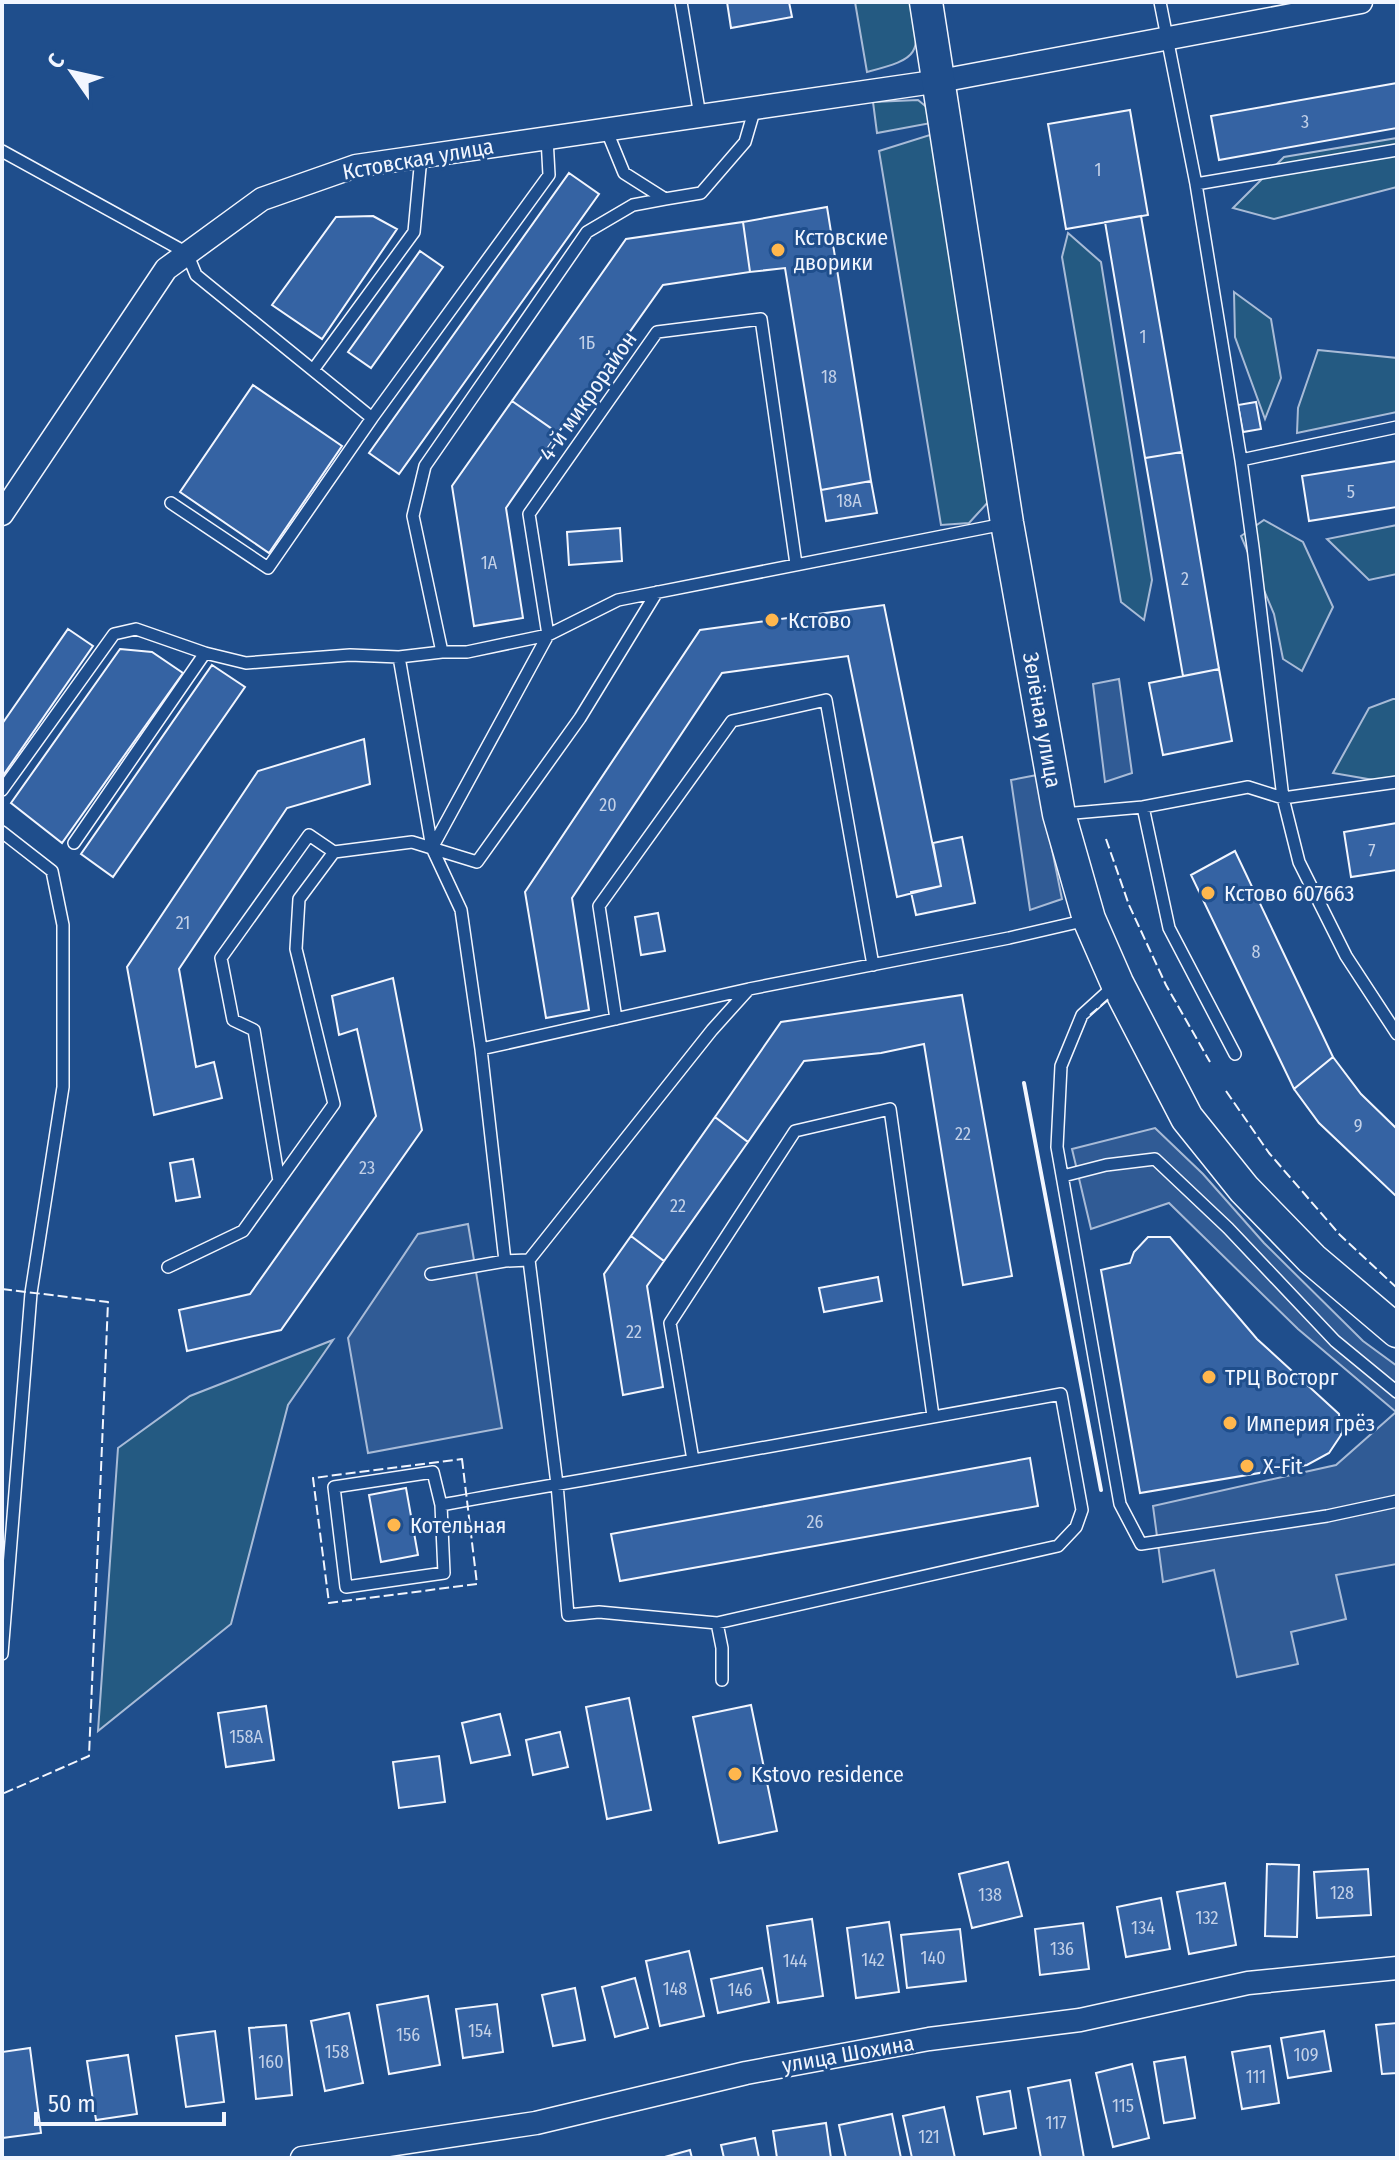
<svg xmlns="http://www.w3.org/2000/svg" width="1399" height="2160" font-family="'Fira Sans Condensed',sans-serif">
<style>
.green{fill:#245a82;stroke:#a8bbd7;stroke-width:2}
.parking{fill:#305b95;stroke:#a8bbd7;stroke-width:2}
.building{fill:#3563a3;stroke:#f2f6ff;stroke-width:2}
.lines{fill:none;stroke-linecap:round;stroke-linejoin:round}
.service-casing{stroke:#f2f6ff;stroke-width:14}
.minor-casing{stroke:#f2f6ff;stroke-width:25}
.secondary-casing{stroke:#f2f6ff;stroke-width:35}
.service{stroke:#1f4e8c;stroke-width:11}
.minor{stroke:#1f4e8c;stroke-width:22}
.secondary{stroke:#1f4e8c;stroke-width:32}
.fence{stroke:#f2f6ff;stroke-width:2;stroke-dasharray:10 4;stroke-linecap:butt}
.wall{stroke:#f2f6ff;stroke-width:4}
.poi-dot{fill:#ffb74d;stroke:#1f4e8c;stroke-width:3}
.labels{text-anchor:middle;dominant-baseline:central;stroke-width:6;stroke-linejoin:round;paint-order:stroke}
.number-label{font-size:18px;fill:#c3d1e8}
.street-label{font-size:22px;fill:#f2f6ff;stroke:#1f4e8c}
.poi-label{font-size:22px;fill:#f2f6ff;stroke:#1f4e8c;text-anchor:start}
</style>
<rect width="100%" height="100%" fill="#1f4e8c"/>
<!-- green -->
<path class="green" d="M 855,2 L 912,2 C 921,55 920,58 867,72 Z
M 918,100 L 929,109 L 931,123 L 877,133 L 873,102 Z
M 933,134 L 990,500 L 969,523 L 941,525 L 879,151 Z
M 1397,138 L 1397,187 L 1274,219 L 1233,208 L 1284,157 Z
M 1068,233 L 1101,262 L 1152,580 L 1144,620 L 1121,602 L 1062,257 Z
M 1234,292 L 1271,319 L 1281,378 L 1265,419 L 1235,337 Z
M 1318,350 L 1397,358 L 1397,412 L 1297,433 L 1298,408 Z
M 1264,520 L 1303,542 L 1333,607 L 1302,671 L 1283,659 L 1274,614 L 1241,536 Z
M 1397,525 L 1397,574 L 1369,580 L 1327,539 Z
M 1393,699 L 1397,699 L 1397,784 L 1333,773 L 1369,708 Z
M 333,1340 L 288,1405 L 231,1624 L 98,1731 L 118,1448 L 190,1396 Z"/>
<!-- parking -->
<path class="parking" d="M 1119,679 L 1132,773 L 1105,782 L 1093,684 Z
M 1037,775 L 1062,899 L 1030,910 L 1011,780 Z
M 1155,1128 L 1203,1174 L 1264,1243 L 1363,1341 L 1397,1366 L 1397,1564 L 1336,1575 L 1346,1619 L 1291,1632 L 1298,1664 L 1237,1677 L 1214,1570 L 1163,1582 L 1153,1506 L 1336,1465 L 1396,1412 L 1298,1329 L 1169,1203 L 1091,1229 L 1072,1149 Z
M 468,1224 L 502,1428 L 368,1453 L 348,1338 L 418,1234 Z"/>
<!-- building -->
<path class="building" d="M 727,2 L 789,2 L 792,17 L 731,28 Z
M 1397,83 L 1397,128 L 1219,160 L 1211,116 Z
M 1130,110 L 1148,215 L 1066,229 L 1048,124 Z
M 569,173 L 599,194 L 399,474 L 369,453 Z
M 827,207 L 871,481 L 821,490 L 785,268 L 750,272 L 743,222 Z
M 373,216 L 397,229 L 322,339 L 272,305 L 336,217 Z
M 1141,216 L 1182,452 L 1145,458 L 1105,222 Z
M 743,222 L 750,272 L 663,285 L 558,433 L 512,401 L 626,239 Z
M 420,251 L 443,267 L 371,368 L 348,352 Z
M 253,385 L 342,446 L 269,553 L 180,492 Z
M 512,401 L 558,433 L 506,508 L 523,618 L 474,626 L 452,486 Z
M 1256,402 L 1261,429 L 1243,432 L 1238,405 Z
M 1182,452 L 1219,669 L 1183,676 L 1145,458 Z
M 1397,461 L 1397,507 L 1309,521 L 1302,476 Z
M 871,481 L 877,513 L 826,521 L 821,490 Z
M 620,528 L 622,561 L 569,565 L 567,532 Z
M 884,605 L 941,886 L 897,897 L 848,656 L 722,673 L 572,898 L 589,1010 L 546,1018 L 525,892 L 700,630 Z
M 68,629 L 93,646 L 2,777 L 2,724 Z
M 120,649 L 152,652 L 183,673 L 62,843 L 11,803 Z
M 212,665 L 245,687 L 113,877 L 81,854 Z
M 1219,669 L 1232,741 L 1163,755 L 1149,683 Z
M 364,739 L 370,784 L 287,808 L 179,969 L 196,1067 L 214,1062 L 222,1098 L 154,1115 L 127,967 L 258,771 Z
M 1397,823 L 1397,870 L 1351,877 L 1344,832 Z
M 962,837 L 975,903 L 916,915 L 911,892 L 941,886 L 933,843 Z
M 1235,851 L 1333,1057 L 1294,1089 L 1191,875 Z
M 658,913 L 665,951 L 641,955 L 635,917 Z
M 393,978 L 422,1130 L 281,1330 L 187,1351 L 179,1310 L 250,1294 L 376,1116 L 357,1029 L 339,1035 L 332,996 Z
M 962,995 L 1012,1276 L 963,1285 L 924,1044 L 881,1053 L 804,1061 L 748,1142 L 715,1117 L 781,1022 Z
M 1333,1057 L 1361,1094 L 1397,1129 L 1397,1197 L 1319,1123 L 1294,1089 Z
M 715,1117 L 748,1142 L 664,1261 L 631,1236 Z
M 193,1159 L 200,1197 L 176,1201 L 170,1163 Z
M 631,1236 L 664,1261 L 647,1286 L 663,1387 L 623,1395 L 604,1274 Z
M 1148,1237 L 1170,1237 L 1257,1339 L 1339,1414 L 1341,1435 L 1329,1453 L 1307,1465 L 1140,1493 L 1101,1270 L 1130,1263 L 1134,1252 Z
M 878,1277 L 882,1301 L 824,1312 L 819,1288 Z
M 1030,1458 L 1038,1506 L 620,1581 L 611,1534 Z
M 406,1488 L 418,1555 L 381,1562 L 369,1495 Z
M 629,1698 L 651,1810 L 607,1819 L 586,1707 Z
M 751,1705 L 777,1831 L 719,1843 L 693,1717 Z
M 266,1706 L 274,1760 L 226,1767 L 218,1713 Z
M 500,1714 L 510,1755 L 471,1763 L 462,1723 Z
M 560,1732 L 568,1767 L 533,1775 L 526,1740 Z
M 439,1756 L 445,1802 L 399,1808 L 393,1762 Z
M 1008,1862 L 1022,1916 L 972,1928 L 959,1874 Z
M 1267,1864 L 1299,1865 L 1297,1937 L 1265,1936 Z
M 1368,1869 L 1371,1915 L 1317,1918 L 1314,1872 Z
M 1225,1883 L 1236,1945 L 1189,1954 L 1177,1892 Z
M 1161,1898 L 1170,1949 L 1126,1957 L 1117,1907 Z
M 812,1919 L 823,1996 L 778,2003 L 767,1926 Z
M 889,1922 L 899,1992 L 856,1998 L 847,1928 Z
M 1083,1923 L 1089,1969 L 1040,1975 L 1035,1929 Z
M 960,1929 L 966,1981 L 907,1988 L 901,1935 Z
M 689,1951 L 704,2016 L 660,2026 L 646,1961 Z
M 762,1968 L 769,2002 L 718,2013 L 711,1979 Z
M 635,1978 L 648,2028 L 615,2037 L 602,1987 Z
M 575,1988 L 585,2040 L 553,2046 L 542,1995 Z
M 428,1996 L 440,2065 L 389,2074 L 377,2005 Z
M 497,2004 L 503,2052 L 463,2058 L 456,2009 Z
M 349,2013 L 363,2083 L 325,2091 L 311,2021 Z
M 1397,2023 L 1397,2073 L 1382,2074 L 1376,2025 Z
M 286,2025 L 292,2095 L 256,2099 L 249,2028 Z
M 215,2031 L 224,2102 L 186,2107 L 176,2036 Z
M 1324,2031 L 1331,2071 L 1288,2078 L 1281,2038 Z
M 1270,2046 L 1279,2103 L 1242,2109 L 1232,2052 Z
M 30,2048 L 41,2133 L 2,2138 L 2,2052 Z
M 128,2055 L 137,2114 L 96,2120 L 87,2061 Z
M 1185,2057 L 1195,2118 L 1164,2123 L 1154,2062 Z
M 1132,2064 L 1149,2138 L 1113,2147 L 1096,2073 Z
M 1070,2080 L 1084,2158 L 1041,2158 L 1028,2088 Z
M 1010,2091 L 1016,2128 L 984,2134 L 977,2097 Z
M 944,2107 L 955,2158 L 912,2158 L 903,2116 Z
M 892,2114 L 901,2158 L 846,2158 L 839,2125 Z
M 826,2123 L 831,2158 L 777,2158 L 773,2131 Z
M 755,2138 L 759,2158 L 724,2158 L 721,2145 Z
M 690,2150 L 692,2158 L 661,2158 Z"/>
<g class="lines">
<!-- service casing -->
<g class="service-casing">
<path id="service" d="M 681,2 L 700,116
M 1160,2 L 1196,184 L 1241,460 L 1253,547 L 1283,798 L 1299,862 L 1346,956 L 1397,1034
M 606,129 L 624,173 L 665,199 L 701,193 L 745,142 L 755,108
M 2,151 L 187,253 L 196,275 L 372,418 L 549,175 L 547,138
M 1196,184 L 1397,150
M 665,199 L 633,205 L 587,232 L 425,466 L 413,516 L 442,652 L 467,652 L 548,635 L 618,600 L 1004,524
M 313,370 L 414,232 L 421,157
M 1241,460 L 1397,427
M 171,503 L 268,568 L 372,418
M 2,790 L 114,634 L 136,629 L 205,653 L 246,663 L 350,655 L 399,657
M 1143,807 L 1169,928 L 1235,1054
M 1063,814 L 1143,807 L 1248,787 L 1283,798 L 1397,782
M 2,832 L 52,871 L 63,925 L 63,1087 L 31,1293 L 2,1654
M 74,843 L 205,653
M 432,848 L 548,635 L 529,514 L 657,332 L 761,319 L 796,564
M 1114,986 L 1082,1015 L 1061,1066 L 1057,1147 L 1120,1504 L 1141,1544 L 1327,1516 L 1397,1501
M 616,1019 L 599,906 L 732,721 L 826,700 L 873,965
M 481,1049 L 749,989 L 1009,938 L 1087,920
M 1063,1176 L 1106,1165 L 1155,1159 L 1228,1228 L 1335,1341 L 1397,1392
M 279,1181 L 254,1030 L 233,1020 L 221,958 L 309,835 L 334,852
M 529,1260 L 712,1030 L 748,990
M 168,1267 L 243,1231 L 334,1104 L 296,949 L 299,899 L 334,852 L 412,842 L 477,862 L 580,718 L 657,592
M 431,1274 L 505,1261 L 481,1049 L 461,910 L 432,848 L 399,657 L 442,652
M 693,1460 L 670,1323 L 795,1131 L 890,1109 L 933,1416
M 441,1505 L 444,1573 L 346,1587 L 334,1487 L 433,1472 L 441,1505 C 489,1496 536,1488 583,1480 L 1061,1394 L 1082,1510 L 1076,1527 L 1058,1546 L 717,1623 L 599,1612 L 568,1615 L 557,1484 L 529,1260 L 505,1261
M 717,1623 L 722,1648 L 722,1680"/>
</g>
<!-- minor casing -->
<g class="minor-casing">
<path id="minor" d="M 2,514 L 166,269 L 262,199 L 356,166 L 940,81 L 1361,2
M 302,2158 L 536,2123 L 746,2073 L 929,2039 L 1080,2020 L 1248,1983 L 1397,1968"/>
</g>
<!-- secondary casing -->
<g class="secondary-casing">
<path id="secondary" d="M 926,2 L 1007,523 L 1059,814 L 1089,919 L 1117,983 L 1187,1118 L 1244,1189 L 1312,1259 L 1397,1331"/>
</g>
<!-- service -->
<use href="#service" class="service"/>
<!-- minor -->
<use href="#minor" class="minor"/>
<!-- secondary -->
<use href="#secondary" class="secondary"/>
<!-- fence -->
<path class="fence" d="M 1106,839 L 1129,905 L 1166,985 L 1210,1062
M 1090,1015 L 1111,997
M 1226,1091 L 1269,1153 L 1340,1235 L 1397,1288
M 2,1289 L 108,1302 L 89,1756 L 2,1794
M 462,1459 L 477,1584 L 329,1603 L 313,1478 Z"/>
<!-- wall -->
<path class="wall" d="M 1024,1083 L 1101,1490"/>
</g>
<!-- markers -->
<g class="poi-dot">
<circle cx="778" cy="250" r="8"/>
<circle cx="772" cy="620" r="8"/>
<circle cx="1208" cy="893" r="8"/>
<circle cx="1209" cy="1377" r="8"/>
<circle cx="1230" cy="1423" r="8"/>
<circle cx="1247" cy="1466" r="8"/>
<circle cx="394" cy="1525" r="8"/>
<circle cx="735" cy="1774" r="8"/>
</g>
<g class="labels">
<!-- number labels -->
<g class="number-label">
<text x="1305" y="122">3</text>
<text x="1098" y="170">1</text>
<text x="1143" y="337">1</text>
<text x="587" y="343">1Б</text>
<text x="829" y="377">18</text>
<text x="1351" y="492">5</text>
<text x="849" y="501">18А</text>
<text x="489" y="563">1А</text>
<text x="1185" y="579">2</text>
<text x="608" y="805">20</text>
<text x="1372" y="851">7</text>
<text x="183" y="923">21</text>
<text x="1256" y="952">8</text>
<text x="1358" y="1126">9</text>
<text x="963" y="1134">22</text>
<text x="367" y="1168">23</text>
<text x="678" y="1206">22</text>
<text x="634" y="1332">22</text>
<text x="815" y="1522">26</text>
<text x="246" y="1737">158А</text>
<text x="1342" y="1893">128</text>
<text x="990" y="1895">138</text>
<text x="1207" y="1918">132</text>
<text x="1143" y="1928">134</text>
<text x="1062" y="1949">136</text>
<text x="933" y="1958">140</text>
<text x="873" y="1960">142</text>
<text x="795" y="1961">144</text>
<text x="675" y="1989">148</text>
<text x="740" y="1990">146</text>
<text x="480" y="2031">154</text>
<text x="408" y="2035">156</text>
<text x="337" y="2052">158</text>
<text x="1306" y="2055">109</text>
<text x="271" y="2062">160</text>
<text x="1256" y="2077">111</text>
<text x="1123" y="2106">115</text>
<text x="1056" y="2123">117</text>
<text x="929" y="2137">121</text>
</g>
<!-- street labels -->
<g class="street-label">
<text transform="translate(418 159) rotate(-10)">Кстовская улица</text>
<text transform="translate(588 396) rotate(-55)">4-й микрорайон</text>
<text transform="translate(1042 720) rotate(80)">Зелёная улица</text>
<text transform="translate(848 2054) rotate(-10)">улица Шохина</text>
</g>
<!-- poi labels -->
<g class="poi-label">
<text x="794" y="237">Кстовские<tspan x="794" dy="25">дворики</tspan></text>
<text x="788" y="620">Кстово</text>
<text x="1224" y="893">Кстово 607663</text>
<text x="1225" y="1377">ТРЦ Восторг</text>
<text x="1246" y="1423">Империя грёз</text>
<text x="1263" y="1466">X-Fit</text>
<text x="410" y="1525">Котельная</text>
<text x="751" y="1774">Kstovo residence</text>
</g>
</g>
<!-- border -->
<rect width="1399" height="2160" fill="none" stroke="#f2f6ff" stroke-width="8"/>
<!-- north arrow -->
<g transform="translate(72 72) rotate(304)" stroke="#1f4e8c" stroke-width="6" paint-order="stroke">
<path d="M0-6L14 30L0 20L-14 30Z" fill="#f2f6ff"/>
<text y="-12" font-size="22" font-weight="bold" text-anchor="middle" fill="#f2f6ff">С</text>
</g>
<!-- scale -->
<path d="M36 2112v12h188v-12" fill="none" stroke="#f2f6ff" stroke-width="4"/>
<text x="48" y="2112" font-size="24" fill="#f2f6ff" stroke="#1f4e8c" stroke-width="6" paint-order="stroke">50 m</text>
</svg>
